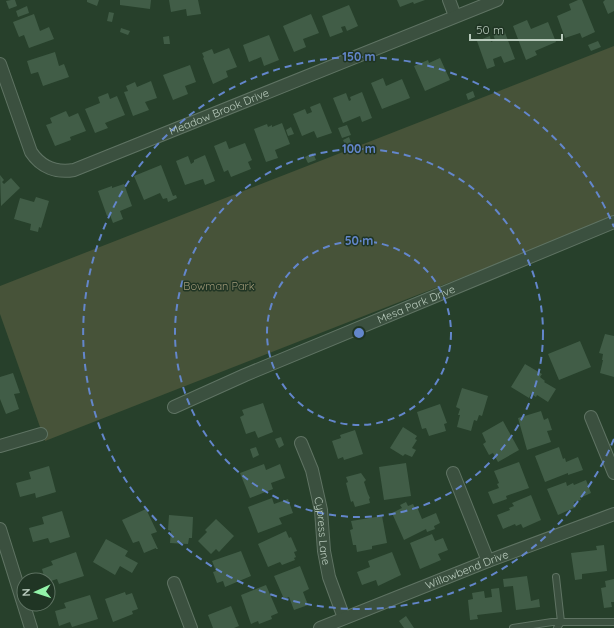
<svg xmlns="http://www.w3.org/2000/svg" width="614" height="628" font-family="Quicksand,sans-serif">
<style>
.green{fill:#475339}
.building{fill:#415d47}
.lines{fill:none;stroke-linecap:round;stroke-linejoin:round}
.service-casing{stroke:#5f7363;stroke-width:8}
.minor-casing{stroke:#5f7363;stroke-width:14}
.service{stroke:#3b503f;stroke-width:6}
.minor{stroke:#3b503f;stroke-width:12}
.ring{fill:none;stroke:#6386cb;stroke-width:2;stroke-dasharray:7 5}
.labels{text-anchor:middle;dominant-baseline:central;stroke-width:3;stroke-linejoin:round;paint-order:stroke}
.street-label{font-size:11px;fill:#b8cabc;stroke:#203524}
.park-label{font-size:11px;fill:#9f9877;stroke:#203524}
.centre{fill:#6386cb;stroke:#203524;stroke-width:2}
.ring-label{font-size:12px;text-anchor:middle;font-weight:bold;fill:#6386cb;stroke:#203524;stroke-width:3;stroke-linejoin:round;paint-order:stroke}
</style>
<rect width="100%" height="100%" fill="#27402b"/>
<!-- green -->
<path class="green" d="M 614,46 L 614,218 L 45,441 L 0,314 L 0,286 Z"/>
<!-- building -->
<path class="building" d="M 11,0 L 15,0 L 17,6 L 9,9 L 6,1 Z
M 87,0 L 99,0 L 97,6 L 87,2 Z
M 120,0 L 151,0 L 150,9 L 120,5 Z
M 169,0 L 198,0 L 201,14 L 187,16 L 186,9 L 171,12 Z
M 397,0 L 425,0 L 414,4 L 413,2 L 400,7 Z
M 578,0 L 582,0 L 595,32 L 582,38 L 580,33 L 565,38 L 557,16 L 571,10 L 569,4 Z
M 605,0 L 614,0 L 614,11 L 608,14 L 603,2 Z
M 349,5 L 358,26 L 347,31 L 345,26 L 341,27 L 343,32 L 330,37 L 322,16 Z
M 27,6 L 29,13 L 18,17 L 16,11 Z
M 109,12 L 114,13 L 112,22 L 107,21 Z
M 34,14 L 40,31 L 49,27 L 54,39 L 29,48 L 24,35 L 19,37 L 13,22 Z
M 311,14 L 319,33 L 303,39 L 306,47 L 294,52 L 283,26 Z
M 527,20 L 531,29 L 548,22 L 556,42 L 535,51 L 537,55 L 526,60 L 513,26 Z
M 121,28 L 130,31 L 128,35 L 120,32 Z
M 504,30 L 515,59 L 504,63 L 501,56 L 493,59 L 495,66 L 487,69 L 477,41 L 490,36 L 491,42 L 495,40 L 493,34 Z
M 269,35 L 279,60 L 264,66 L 261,57 L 249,62 L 243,45 Z
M 169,36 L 170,44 L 164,44 L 163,37 Z
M 598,41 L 601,47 L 591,51 L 588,45 Z
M 229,48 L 237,67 L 226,71 L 228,77 L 213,84 L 203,58 L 204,57 L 202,53 L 212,49 L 214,54 Z
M 55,52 L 59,66 L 64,64 L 69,77 L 43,86 L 38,72 L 31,74 L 27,61 Z
M 440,58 L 450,80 L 425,91 L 414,66 L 428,60 L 429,63 Z
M 190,65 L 196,82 L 185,86 L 188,94 L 173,100 L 163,75 Z
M 383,78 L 386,86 L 402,79 L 410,98 L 382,109 L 371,83 Z
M 151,81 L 157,98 L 145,102 L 149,110 L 133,116 L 124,92 L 128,91 L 126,86 L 135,82 L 137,87 Z
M 473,91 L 475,97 L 468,100 L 466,94 Z
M 362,92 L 372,118 L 362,122 L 360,116 L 343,123 L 333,98 L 346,93 L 349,101 L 351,100 L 350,97 Z
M 108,93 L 110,99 L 117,96 L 125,115 L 105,123 L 108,128 L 95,133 L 85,109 L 100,103 L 98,97 Z
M 320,103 L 332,133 L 317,138 L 314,131 L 302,136 L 293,114 L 305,109 L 307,114 L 312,112 L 310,107 Z
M 66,111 L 69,117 L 78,113 L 86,131 L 70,137 L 71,140 L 55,146 L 46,125 L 52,123 L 50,118 Z
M 282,123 L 290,144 L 275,150 L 278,158 L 266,162 L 254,129 L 267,124 L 268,127 L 272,125 L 272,127 Z
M 347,125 L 351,135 L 342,138 L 338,128 Z
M 291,127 L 294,134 L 288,136 L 286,130 Z
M 349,137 L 352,145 L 346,147 L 343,140 Z
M 226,141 L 229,149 L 245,143 L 252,160 L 248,162 L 251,169 L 231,177 L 228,170 L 224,172 L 214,146 Z
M 313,153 L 316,160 L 308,163 L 305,157 Z
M 205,155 L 215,181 L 205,185 L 203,179 L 185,185 L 176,161 L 188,156 L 191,164 L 194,162 L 194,160 Z
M 161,165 L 173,196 L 176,195 L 177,198 L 168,202 L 167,198 L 163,199 L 160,193 L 144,200 L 134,176 Z
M 0,175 L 4,180 L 2,182 L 4,184 L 11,178 L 20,188 L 1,206 Z
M 124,184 L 132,206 L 120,211 L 123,219 L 113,223 L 110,215 L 107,216 L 98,191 L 112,186 L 112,188 Z
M 36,197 L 49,201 L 41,228 L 39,227 L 38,232 L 30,230 L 31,224 L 14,219 L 20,198 L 34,202 Z
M 605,334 L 614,336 L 614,377 L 600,373 L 603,360 L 602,360 L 603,354 L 599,353 Z
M 580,341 L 591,367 L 559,380 L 548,354 Z
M 525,364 L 542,374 L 540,377 L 545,381 L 544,382 L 556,389 L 548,402 L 537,395 L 536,397 L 531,394 L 529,398 L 511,387 Z
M 13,373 L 20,393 L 14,394 L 19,409 L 6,414 L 0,399 L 0,377 Z
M 462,388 L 488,396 L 482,416 L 479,415 L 477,421 L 474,420 L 471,431 L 457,427 L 460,415 L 458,415 L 460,409 L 456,407 Z
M 263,403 L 273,432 L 258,438 L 255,431 L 246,434 L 240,417 L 244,415 L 242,410 Z
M 440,404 L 447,423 L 444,424 L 446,431 L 429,436 L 426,428 L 422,429 L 417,412 Z
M 541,411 L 544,420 L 548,418 L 552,430 L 547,431 L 551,442 L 527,450 L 518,418 Z
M 503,421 L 519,450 L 498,462 L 493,453 L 489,455 L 483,444 L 486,442 L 482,433 Z
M 403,427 L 417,436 L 415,439 L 417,440 L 412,448 L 416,450 L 412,457 L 405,454 L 403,456 L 390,448 Z
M 355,430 L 363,454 L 344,460 L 343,457 L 338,459 L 332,441 L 341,438 L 340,435 Z
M 281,437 L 284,445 L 279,448 L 275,439 Z
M 256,447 L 259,455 L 253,458 L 250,449 Z
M 559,447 L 563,459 L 565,458 L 566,462 L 578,457 L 583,470 L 568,475 L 568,473 L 545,482 L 535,456 Z
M 519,462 L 529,488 L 506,496 L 507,499 L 493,504 L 488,492 L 499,488 L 497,484 L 499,483 L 494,471 Z
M 406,463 L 411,496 L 384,500 L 379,467 Z
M 264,464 L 266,470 L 280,464 L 285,478 L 271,483 L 273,489 L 250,498 L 240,473 Z
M 49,466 L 56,492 L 36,498 L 35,493 L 20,497 L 16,483 L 31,479 L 29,472 Z
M 361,473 L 366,480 L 364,482 L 368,494 L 370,498 L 369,499 L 370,503 L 355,507 L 353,501 L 351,502 L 346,483 L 348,482 L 346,477 Z
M 586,480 L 591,493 L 580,498 L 581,500 L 574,502 L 576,507 L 558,515 L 547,489 L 566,482 L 567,486 L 573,483 L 574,485 Z
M 531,495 L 541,520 L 523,528 L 521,524 L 516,526 L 515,524 L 503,529 L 497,515 L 510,510 L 509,508 L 514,506 L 512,503 Z
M 272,498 L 274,504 L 288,499 L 293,513 L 279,518 L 282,524 L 258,533 L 248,507 Z
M 406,502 L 408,506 L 413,504 L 415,508 L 417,507 L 422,519 L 436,513 L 440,523 L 434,526 L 435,529 L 427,532 L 426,529 L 404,540 L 392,513 L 402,508 L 400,505 Z
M 146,509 L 157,532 L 151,534 L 158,549 L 156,549 L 156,548 L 144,553 L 139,541 L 133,543 L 122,520 Z
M 62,511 L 70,537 L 50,543 L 48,538 L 33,542 L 29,528 L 44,524 L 42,517 Z
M 169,515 L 193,517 L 192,538 L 189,538 L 188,544 L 170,543 L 171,531 L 168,530 Z
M 382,516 L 387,543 L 372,546 L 372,549 L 357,552 L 356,545 L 353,545 L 350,530 L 353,529 L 351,521 Z
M 216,519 L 234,536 L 219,552 L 216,549 L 211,554 L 198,541 L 207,532 L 205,530 Z
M 286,531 L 289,538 L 291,537 L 297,551 L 294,552 L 296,557 L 294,558 L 295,560 L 282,565 L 280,562 L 268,567 L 258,544 Z
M 432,534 L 435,541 L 443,538 L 448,550 L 438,554 L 441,560 L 420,569 L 410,543 Z
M 106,539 L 128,551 L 125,556 L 138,563 L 132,573 L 120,566 L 115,575 L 93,562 Z
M 604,545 L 607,571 L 582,574 L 582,579 L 575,580 L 571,553 L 597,550 L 596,546 Z
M 241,551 L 251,576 L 225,587 L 223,581 L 217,583 L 213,572 L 216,571 L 212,561 Z
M 76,552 L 84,576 L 59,584 L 57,579 L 48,582 L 48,580 L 45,580 L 42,569 L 53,565 L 51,561 Z
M 392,552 L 401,575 L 378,586 L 376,580 L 362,585 L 357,572 L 370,567 L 368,561 Z
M 300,566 L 309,589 L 303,592 L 308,605 L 294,610 L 289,597 L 284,599 L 274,576 Z
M 527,576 L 531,601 L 539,599 L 540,607 L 516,610 L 513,586 L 504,587 L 503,579 Z
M 614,579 L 614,602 L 611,602 L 612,607 L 604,608 L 601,588 L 606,587 L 605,581 Z
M 266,585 L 278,613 L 271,616 L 272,619 L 259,624 L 258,621 L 251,624 L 241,595 Z
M 499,588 L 502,612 L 477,615 L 478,619 L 470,620 L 468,600 L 473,599 L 472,593 L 484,591 L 485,598 L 492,597 L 491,589 Z
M 125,592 L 126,595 L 132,593 L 138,609 L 132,611 L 133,614 L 113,622 L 105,599 Z
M 90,595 L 98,619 L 72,627 L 70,622 L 59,626 L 55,611 L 66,608 L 64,603 Z
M 231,606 L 239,626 L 234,628 L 213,628 L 208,615 Z
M 406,616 L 414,628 L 404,628 L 399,621 Z"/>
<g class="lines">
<!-- service casing -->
<g class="service-casing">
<path id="service" d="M 556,577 L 561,622 L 557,628
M 513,628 L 552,622 L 614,622"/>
</g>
<!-- minor casing -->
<g class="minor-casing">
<g id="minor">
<path d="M 449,0 L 455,16"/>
<path id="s1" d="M 0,64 L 31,152 C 41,167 56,173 74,170 L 497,0"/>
<path id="s2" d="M 174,407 L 245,375 L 614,222"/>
<path d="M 591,417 L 614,473"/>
<path id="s3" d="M 301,443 L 312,470 L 321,510 L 324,551 L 329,577 L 344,618"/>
<path d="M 0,446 L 41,434"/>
<path d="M 453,473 L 488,561"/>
<path d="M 0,529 L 31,628"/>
<path d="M 174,583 L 191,628"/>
<path id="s4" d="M 320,628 L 488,561 L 614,514"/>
</g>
</g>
<!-- service -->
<use href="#service" class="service"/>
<!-- minor -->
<use href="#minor" class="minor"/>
</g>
<!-- distance rings -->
<g class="ring">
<circle cx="359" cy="333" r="92"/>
<circle cx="359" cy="333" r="184"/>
<path d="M614 439A276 276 0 1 1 614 227"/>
</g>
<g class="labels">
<!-- street labels -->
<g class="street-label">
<text stroke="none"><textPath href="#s1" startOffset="299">Meadow Brook Drive</textPath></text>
<text stroke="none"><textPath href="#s2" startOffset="263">Mesa Park Drive</textPath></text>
<text stroke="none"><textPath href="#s3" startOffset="91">Cypress Lane</textPath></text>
<text stroke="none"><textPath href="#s4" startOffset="158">Willowbend Drive</textPath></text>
</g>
<!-- park labels -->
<g class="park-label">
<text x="219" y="286">Bowman Park</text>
</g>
</g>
<circle cx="359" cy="333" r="6" class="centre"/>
<g class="ring-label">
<text x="359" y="61">150 m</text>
<text x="359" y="153">100 m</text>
<text x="359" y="245">50 m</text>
</g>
<!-- north arrow -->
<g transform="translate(36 592) rotate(267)"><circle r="19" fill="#203524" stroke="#5d7161"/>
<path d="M0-3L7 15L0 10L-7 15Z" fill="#93f3a9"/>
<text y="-6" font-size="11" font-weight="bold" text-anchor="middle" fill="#b8cabc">N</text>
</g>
<!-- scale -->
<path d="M470 34v6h92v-6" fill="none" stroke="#b8cabc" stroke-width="2"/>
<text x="476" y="34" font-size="12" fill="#b8cabc" stroke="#203524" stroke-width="3" paint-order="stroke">50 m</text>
</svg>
